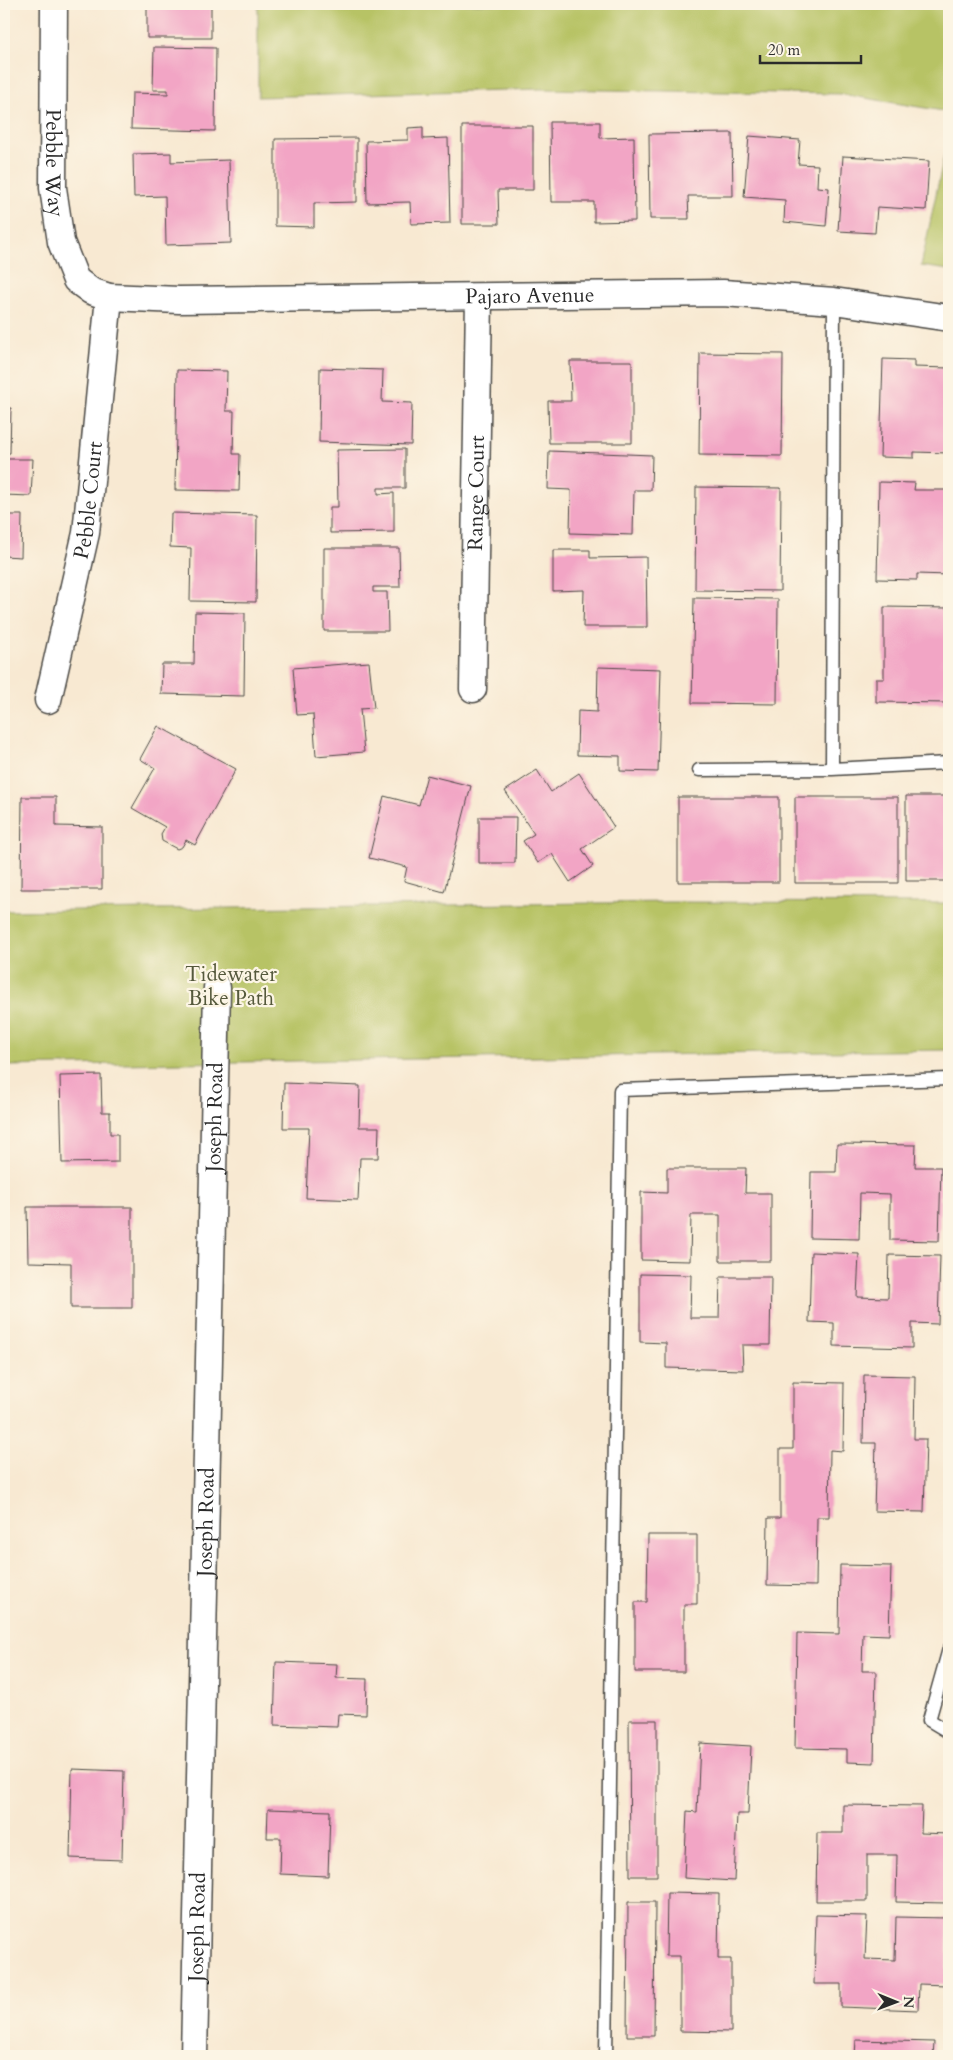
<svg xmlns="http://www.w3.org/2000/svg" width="953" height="2060" font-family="Cardo,serif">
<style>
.green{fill:#b7c365;stroke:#717748}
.building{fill:#f2a5c5}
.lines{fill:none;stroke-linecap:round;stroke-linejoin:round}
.service-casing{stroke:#4a4844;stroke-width:15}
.minor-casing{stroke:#4a4844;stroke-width:29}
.service{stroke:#fff;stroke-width:12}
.minor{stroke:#fff;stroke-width:26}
.labels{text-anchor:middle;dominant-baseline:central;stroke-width:4.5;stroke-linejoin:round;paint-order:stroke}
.street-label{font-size:21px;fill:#2b2b2b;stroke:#fcf5e5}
.park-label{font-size:21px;fill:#55593c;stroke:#fcf5e5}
</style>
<rect width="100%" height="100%" fill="#fcf5e5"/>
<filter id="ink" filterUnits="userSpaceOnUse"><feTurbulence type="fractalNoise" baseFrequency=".02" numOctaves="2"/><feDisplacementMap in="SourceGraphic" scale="10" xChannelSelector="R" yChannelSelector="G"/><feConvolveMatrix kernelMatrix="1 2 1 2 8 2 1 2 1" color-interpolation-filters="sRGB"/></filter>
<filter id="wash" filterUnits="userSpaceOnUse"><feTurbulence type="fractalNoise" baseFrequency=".0096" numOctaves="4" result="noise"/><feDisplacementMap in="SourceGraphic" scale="20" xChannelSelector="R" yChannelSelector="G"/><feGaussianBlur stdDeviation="1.12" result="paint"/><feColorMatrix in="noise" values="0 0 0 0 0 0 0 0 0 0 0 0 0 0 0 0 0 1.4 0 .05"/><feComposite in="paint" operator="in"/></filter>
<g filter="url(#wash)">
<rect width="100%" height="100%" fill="#f8e9d2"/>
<!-- green -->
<path class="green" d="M 258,4 L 949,4 L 949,112 L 841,94 L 541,89 L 258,97 Z
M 949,132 L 949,270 L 921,266 Z
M 669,902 L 949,903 L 949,1050 L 4,1066 L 4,911 Z"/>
<g id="blocks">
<!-- building -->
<path class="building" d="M 147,4 L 211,4 L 211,38 L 147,38 Z
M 154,47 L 216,48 L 215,131 L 131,129 L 132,93 L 168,94 L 168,90 L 153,90 Z
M 550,122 L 600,122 L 600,138 L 634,137 L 635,221 L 594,222 L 594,202 L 551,202 Z
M 462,126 L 533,126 L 533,190 L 498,190 L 499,224 L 462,224 Z
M 423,127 L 423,139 L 448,138 L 450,223 L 411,224 L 410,202 L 367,203 L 366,141 L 408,140 L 408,128 Z
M 732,133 L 733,196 L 688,196 L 689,219 L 650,219 L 649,134 Z
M 749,136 L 800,140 L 798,164 L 818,165 L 817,187 L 829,188 L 826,226 L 784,222 L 785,200 L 744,197 Z
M 357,138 L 357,202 L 314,203 L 314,227 L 275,226 L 275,139 Z
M 171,153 L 171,162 L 229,160 L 231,243 L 166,245 L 165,196 L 134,197 L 133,154 Z
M 843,156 L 929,161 L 926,210 L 877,207 L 875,233 L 838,231 Z
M 700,353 L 783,354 L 782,456 L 699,455 Z
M 883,359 L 914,360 L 914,367 L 949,368 L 949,453 L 914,452 L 914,458 L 880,457 Z
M 570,361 L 632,361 L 632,443 L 549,443 L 548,401 L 571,401 Z
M 320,368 L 383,370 L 382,402 L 412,403 L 411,445 L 319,442 Z
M 177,370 L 227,371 L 226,411 L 234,411 L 233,454 L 240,454 L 239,491 L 175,490 Z
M 4,408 L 11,408 L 10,453 L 4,454 Z
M 405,449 L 405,488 L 378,488 L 378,494 L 394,493 L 394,532 L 330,533 L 330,507 L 338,507 L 337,450 Z
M 549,451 L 652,455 L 651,490 L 634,490 L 633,535 L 570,533 L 571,490 L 548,489 Z
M 4,459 L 33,459 L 31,496 L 4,495 Z
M 879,482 L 915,483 L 914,490 L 949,490 L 949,575 L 917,574 L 917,580 L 877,579 Z
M 696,487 L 781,488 L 780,591 L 695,590 Z
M 171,513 L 257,515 L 256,602 L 190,601 L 191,548 L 170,547 Z
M 4,515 L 22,515 L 21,557 L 4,556 Z
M 324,548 L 399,548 L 400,587 L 373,587 L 373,592 L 387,592 L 388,631 L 324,631 Z
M 553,550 L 590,550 L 590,558 L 646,557 L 647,627 L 583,627 L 584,590 L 553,591 Z
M 694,598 L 778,599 L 777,704 L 692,703 Z
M 884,607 L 949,608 L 949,703 L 876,702 L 876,679 L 884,679 Z
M 195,612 L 245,613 L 244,696 L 161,694 L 162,664 L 194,664 Z
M 369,662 L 374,708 L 360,709 L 364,752 L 316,756 L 313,714 L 297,715 L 293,668 Z
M 598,667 L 661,669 L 658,772 L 620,771 L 620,756 L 577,755 L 578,711 L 597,712 Z
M 158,726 L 236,769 L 195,845 L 186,840 L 182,847 L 177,849 L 162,841 L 161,834 L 165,827 L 132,808 L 155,768 L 140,759 Z
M 537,770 L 551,792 L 579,773 L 614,827 L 582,849 L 593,866 L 570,882 L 552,854 L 538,863 L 523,841 L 534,834 L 505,791 Z
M 427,775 L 471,786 L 444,892 L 404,881 L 407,867 L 369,858 L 384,796 L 419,805 Z
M 906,796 L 949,796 L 949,881 L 906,881 Z
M 22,797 L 56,797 L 56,826 L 102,827 L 102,889 L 21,889 Z
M 678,797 L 779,797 L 779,882 L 678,882 Z
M 795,797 L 898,797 L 898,883 L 795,883 Z
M 479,817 L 516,817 L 515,863 L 479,863 Z
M 101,1075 L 102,1112 L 110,1112 L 110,1134 L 118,1134 L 118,1162 L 62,1163 L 60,1076 Z
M 284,1083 L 360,1086 L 359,1127 L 379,1127 L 378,1158 L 360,1158 L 358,1200 L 306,1198 L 309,1128 L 283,1128 Z
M 837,1144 L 916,1145 L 915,1167 L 941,1167 L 939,1241 L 890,1240 L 890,1194 L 860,1193 L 859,1239 L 810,1238 L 811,1172 L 836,1172 Z
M 667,1168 L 746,1168 L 745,1193 L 771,1193 L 771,1261 L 720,1261 L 720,1215 L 691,1215 L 690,1261 L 641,1260 L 641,1192 L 667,1193 Z
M 27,1207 L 132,1207 L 132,1308 L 71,1308 L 71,1263 L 28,1262 Z
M 811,1252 L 859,1254 L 857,1297 L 888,1298 L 889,1255 L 940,1256 L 938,1324 L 912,1323 L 912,1348 L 834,1346 L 834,1323 L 809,1322 Z
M 640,1274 L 691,1275 L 690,1318 L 719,1318 L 720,1277 L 771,1277 L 770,1345 L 742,1345 L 743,1370 L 666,1368 L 666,1343 L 640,1342 Z
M 864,1375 L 915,1376 L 914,1439 L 926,1439 L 924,1512 L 874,1511 L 876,1443 L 863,1443 Z
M 793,1382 L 844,1383 L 843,1451 L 830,1450 L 829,1517 L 817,1517 L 816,1586 L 767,1585 L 768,1518 L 780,1518 L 780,1449 L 793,1449 Z
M 648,1535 L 697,1535 L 697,1604 L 684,1604 L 684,1672 L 635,1672 L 635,1602 L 647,1602 Z
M 840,1565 L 891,1566 L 889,1635 L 863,1634 L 862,1671 L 876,1671 L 874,1763 L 847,1762 L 847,1749 L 795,1748 L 797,1633 L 839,1634 Z
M 276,1662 L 337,1664 L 336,1678 L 367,1679 L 366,1715 L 338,1714 L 337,1727 L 274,1725 Z
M 629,1720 L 657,1720 L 657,1876 L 630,1876 Z
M 700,1743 L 751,1746 L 748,1814 L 737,1814 L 734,1881 L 684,1878 L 687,1811 L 697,1812 Z
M 72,1769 L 124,1771 L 122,1860 L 70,1858 Z
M 843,1805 L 922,1806 L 921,1833 L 948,1834 L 947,1903 L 896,1902 L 897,1855 L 867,1855 L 867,1901 L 816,1901 L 817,1833 L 843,1833 Z
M 268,1809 L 330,1811 L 328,1876 L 280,1874 L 281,1838 L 267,1838 Z
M 667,1893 L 719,1894 L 718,1959 L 731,1959 L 731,2032 L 680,2031 L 680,1956 L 666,1956 Z
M 628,1902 L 655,1902 L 654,2036 L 627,2036 Z
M 816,1915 L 867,1916 L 865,1959 L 895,1960 L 896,1917 L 948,1918 L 946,1985 L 919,1984 L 918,2010 L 841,2007 L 841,1984 L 814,1984 Z
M 856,2040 L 934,2042 L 933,2056 L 855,2056 Z"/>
</g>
</g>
<g filter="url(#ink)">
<use href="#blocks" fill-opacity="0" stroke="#4a4844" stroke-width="1"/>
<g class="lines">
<!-- service casing -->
<g class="service-casing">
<path id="service" d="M 832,769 L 834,301
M 699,770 L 832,769 L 949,763
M 949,1649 L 929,1720 L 949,1732
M 606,2056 L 620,1090 L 949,1079"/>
</g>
<!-- minor casing -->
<g class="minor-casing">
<g id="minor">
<path id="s1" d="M 54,4 L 53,188 L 61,242 L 76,280 L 91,291 L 109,297 L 179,300 L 723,293 L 834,301 L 949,318"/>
<path id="s2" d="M 473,689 L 479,297"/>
<path id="s3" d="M 48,700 L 86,533 L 109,297"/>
<path id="s4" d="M 194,2056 L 217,988"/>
</g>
</g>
<!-- service -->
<use href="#service" class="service"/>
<!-- minor -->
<use href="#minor" class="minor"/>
</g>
</g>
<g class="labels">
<!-- street labels -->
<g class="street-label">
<text stroke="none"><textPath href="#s1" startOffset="159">Pebble Way</textPath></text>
<text stroke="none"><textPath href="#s1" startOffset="738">Pajaro Avenue</textPath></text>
<text stroke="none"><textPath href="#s2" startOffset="196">Range Court</textPath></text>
<text stroke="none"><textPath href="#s3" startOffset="204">Pebble Court</textPath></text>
<text stroke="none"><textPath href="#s4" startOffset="939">Joseph Road</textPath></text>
<text stroke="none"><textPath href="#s4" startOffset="534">Joseph Road</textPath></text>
<text stroke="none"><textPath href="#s4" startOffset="129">Joseph Road</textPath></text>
</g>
<!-- park labels -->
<g class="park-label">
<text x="231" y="974">Tidewater<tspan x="231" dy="24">Bike Path</tspan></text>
</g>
</g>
<!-- margin -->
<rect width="953" height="2060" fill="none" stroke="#fcf5e5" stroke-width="20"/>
<!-- north arrow -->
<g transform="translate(896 2002) rotate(91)" stroke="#fcf5e5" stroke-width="4" paint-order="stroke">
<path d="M0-4L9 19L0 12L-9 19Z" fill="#2b2b2b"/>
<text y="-8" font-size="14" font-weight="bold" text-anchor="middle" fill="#2b2b2b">N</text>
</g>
<!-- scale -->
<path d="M760 55v8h101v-8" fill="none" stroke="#2b2b2b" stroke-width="2.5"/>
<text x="768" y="55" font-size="15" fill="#2b2b2b" stroke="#fcf5e5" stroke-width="4" paint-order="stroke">20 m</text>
</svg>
